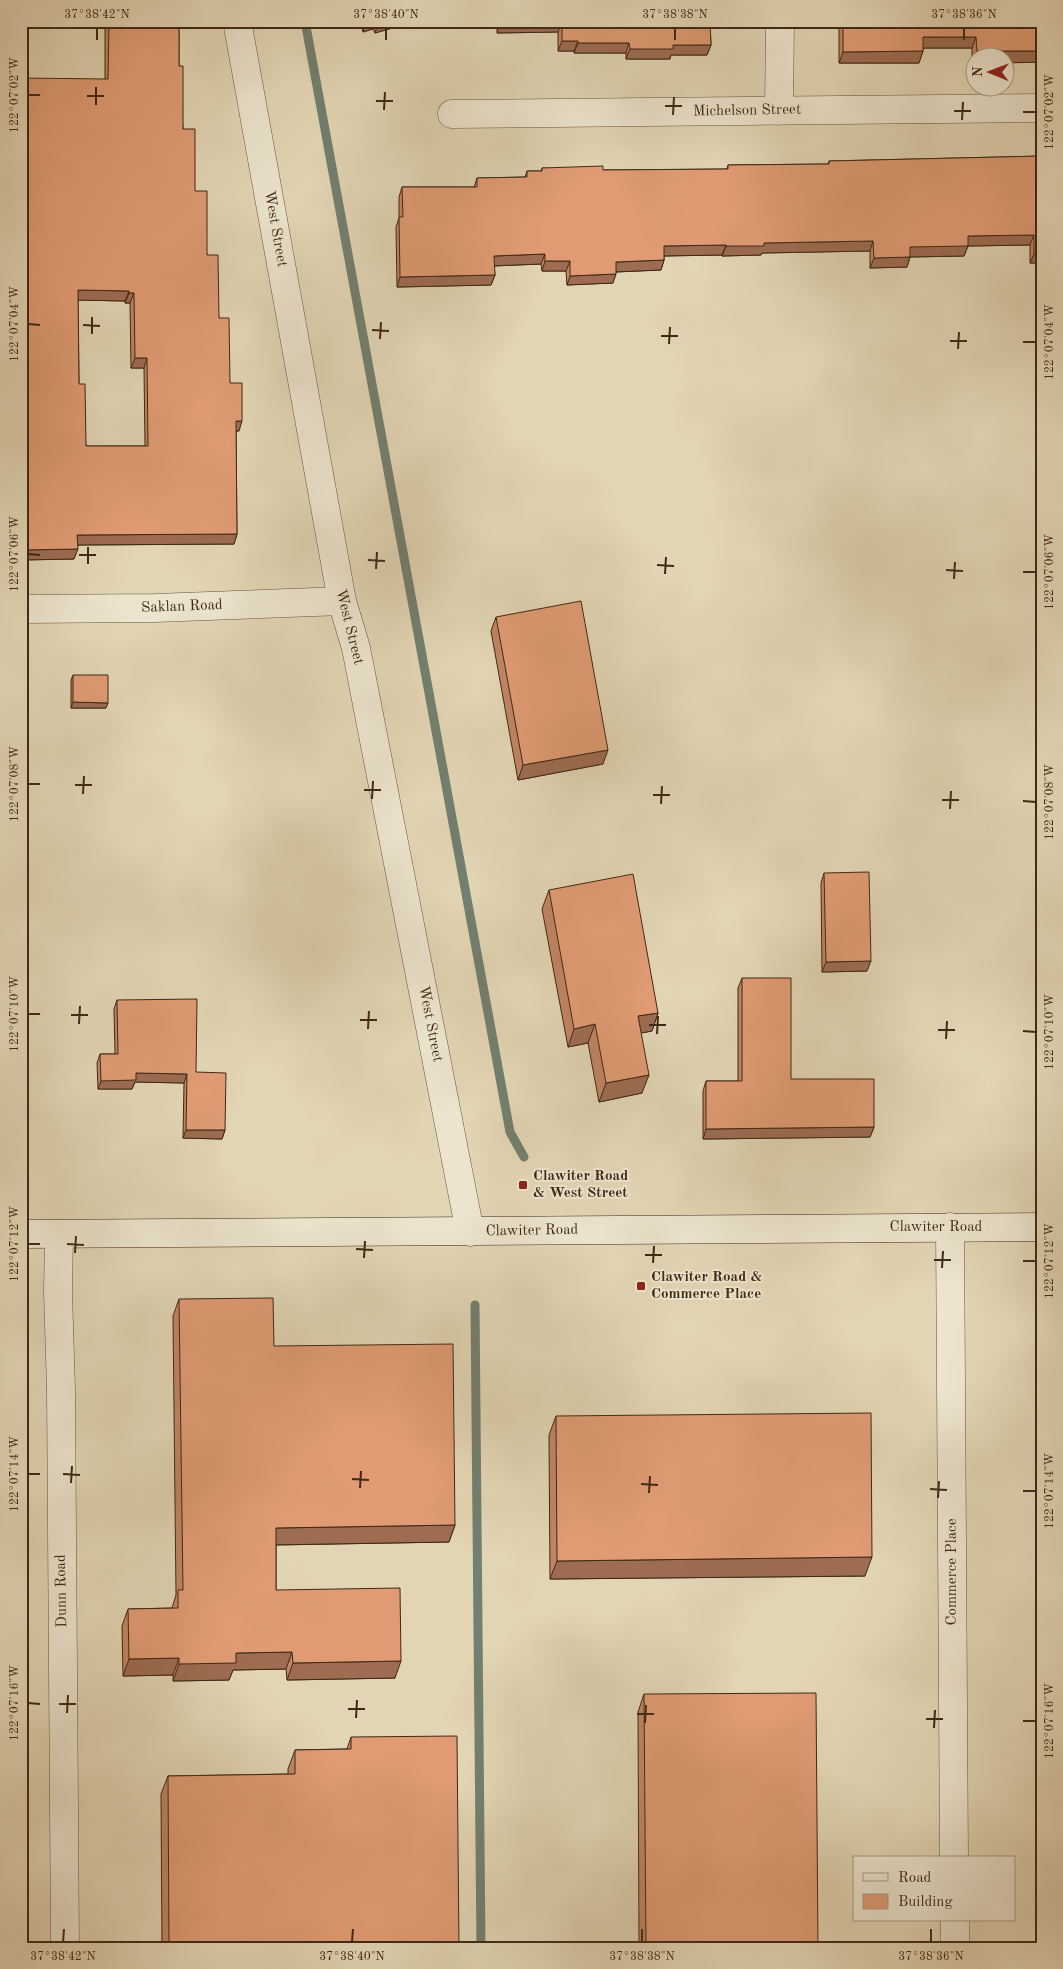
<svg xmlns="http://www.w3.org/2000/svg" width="1063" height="1969" font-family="'Old Standard TT',serif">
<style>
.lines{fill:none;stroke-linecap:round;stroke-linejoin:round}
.stream{stroke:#737f70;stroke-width:9}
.street-casing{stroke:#68543d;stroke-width:29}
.secondary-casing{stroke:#3f2915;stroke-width:29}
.street{stroke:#ece4ce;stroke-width:28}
.secondary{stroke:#ece4ce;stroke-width:28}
.wall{fill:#c18564;stroke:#3f2915;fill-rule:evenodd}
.shaded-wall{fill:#9d6c51;stroke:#3f2915}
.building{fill:#e09b74;stroke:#3f2915;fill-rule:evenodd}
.ticks{fill:none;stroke:#3f2915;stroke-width:2}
.poi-dot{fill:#8f2418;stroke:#ece4ce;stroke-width:2}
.labels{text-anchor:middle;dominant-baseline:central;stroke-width:4;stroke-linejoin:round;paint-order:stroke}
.street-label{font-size:15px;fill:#3f2915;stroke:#ece4ce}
.poi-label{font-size:15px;font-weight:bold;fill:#3f2915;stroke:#ece4ce;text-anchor:start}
.neatline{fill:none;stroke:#3f2915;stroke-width:2}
.ticks-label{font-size:12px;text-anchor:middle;fill:#3f2915}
</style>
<rect width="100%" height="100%" fill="#e2d5b4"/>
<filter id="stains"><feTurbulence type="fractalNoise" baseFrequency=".004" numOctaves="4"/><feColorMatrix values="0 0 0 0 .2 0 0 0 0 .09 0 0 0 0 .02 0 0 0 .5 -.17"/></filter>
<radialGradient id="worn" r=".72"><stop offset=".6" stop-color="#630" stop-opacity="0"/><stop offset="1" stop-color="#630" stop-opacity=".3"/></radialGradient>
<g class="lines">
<!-- stream -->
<path class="stream" d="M 305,21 L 510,1132 L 524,1157
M 475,1305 L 481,1948"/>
<!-- street casing -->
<g class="street-casing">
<path id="street" d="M 237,21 L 342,601 L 356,648 L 470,1232
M 779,111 L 780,21
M 452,114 L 1042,108
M 21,609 L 155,608 L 342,601
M 950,1227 L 954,1858
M 59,1234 L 58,1292 L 61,1390 L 65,1948
M 955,1920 L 955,1948"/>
</g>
<!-- secondary casing -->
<g class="secondary-casing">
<path id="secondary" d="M 21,1234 L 1042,1227"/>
</g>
<!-- street -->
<use href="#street" class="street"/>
<!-- secondary -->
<use href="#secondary" class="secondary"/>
</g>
<!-- wall -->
<path class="wall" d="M 105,21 L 179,21 L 179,66 L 183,129 L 219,318 L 230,383 L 239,431 L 236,431 L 237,534 L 234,544 L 78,545 L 74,559 L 21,560 L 105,79 ZM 78,300 L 125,301 L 125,303 L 130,303 L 131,368 L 144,368 L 145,446 L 86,446 L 79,384 Z
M 360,21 L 417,21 L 375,33 L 373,29 L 363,32 Z
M 497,21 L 710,21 L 711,45 L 707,55 L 671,55 L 670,59 L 626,59 L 626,53 L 574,53 L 574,51 L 558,51 L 558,32 L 497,33 Z
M 839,21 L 1042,21 L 1042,62 L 972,63 L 972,48 L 923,48 L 923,51 L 919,63 L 839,63 Z
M 1042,156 L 1042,263 L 1030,263 L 1030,245 L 968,246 L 964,256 L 910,257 L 907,267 L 870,268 L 870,251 L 762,253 L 761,255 L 722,256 L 722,255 L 664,256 L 664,260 L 661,270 L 616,272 L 613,283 L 567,285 L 566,271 L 542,271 L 541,264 L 494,266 L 495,275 L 491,285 L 397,287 L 396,227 L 399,218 L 399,197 L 402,187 L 474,187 L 477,178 L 525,177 L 527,171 L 541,171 L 542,168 L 603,170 L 727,169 L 728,165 L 828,164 L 829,161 Z
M 496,617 L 603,764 L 518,780 L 491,631 Z
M 73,675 L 106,708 L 71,708 L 71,680 Z
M 824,873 L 867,971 L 822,972 L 821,883 Z
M 549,890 L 658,1013 L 652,1031 L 641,1033 L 642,1093 L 599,1102 L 588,1043 L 568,1047 L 542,909 Z
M 742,978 L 791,1079 L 874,1127 L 870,1137 L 703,1139 L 703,1091 L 706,1081 L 738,1081 L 738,988 Z
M 117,1000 L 196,1072 L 225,1130 L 222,1139 L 183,1138 L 184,1083 L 135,1082 L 132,1089 L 98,1089 L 97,1063 L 100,1054 L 115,1054 L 114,1009 Z
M 179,1299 L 274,1346 L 455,1525 L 449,1542 L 276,1545 L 276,1590 L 395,1678 L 287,1680 L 286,1669 L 233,1670 L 229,1680 L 173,1681 L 173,1675 L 123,1676 L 122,1626 L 128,1609 L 172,1608 L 176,1595 L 173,1316 Z
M 556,1416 L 865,1576 L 550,1579 L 549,1435 Z
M 644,1694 L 818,1948 L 639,1948 L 638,1712 Z
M 351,1737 L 459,1948 L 162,1948 L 161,1794 L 168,1776 L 288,1774 L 288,1769 L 295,1750 L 347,1749 Z"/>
<!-- shaded-wall -->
<path class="shaded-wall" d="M 370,21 L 376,21 L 373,29 L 363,32 L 366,22 Z
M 385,21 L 417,21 L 375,33 L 378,23 Z
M 500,23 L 562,23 L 558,32 L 497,33 Z
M 923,37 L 976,37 L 972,48 L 918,48 Z
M 562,41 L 578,41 L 574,51 L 558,51 Z
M 578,43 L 629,43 L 626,53 L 574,53 Z
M 673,45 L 711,45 L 707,55 L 671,55 L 670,59 L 626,59 L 630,49 Z
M 923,51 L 919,63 L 839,63 L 843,52 Z
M 977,51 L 1042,51 L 1042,62 L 1006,63 L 1006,58 L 976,58 L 976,63 L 972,63 Z
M 1034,235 L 1030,245 L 968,246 L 964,256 L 907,257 L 910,247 L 968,236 Z
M 873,241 L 870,251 L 762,253 L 761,255 L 722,256 L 726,246 L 764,243 Z
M 726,245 L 722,255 L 661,256 L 664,246 Z
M 1042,253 L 1042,263 L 1030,263 L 1034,254 Z
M 545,254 L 541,264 L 491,266 L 494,256 Z
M 910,257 L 907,267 L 870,268 L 874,258 Z
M 664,260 L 661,270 L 613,272 L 616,262 Z
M 545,261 L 570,261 L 566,271 L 542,271 Z
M 616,274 L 613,283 L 567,285 L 570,276 Z
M 495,275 L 491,285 L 397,287 L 400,277 Z
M 78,290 L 129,291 L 125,301 L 74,300 Z
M 129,293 L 134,293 L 130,303 L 125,303 Z
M 135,358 L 147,358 L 144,368 L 131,368 Z
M 236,421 L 242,421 L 239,431 L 232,431 Z
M 237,534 L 234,544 L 74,545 L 77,535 Z
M 78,549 L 74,559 L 21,560 L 21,550 Z
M 73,702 L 108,703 L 106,708 L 71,708 Z
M 608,750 L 603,764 L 518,780 L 523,765 Z
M 871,961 L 867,971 L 822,972 L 826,962 Z
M 658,1013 L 652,1031 L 631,1035 L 638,1016 Z
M 595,1024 L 588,1043 L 568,1047 L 574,1029 Z
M 136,1073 L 187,1074 L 184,1083 L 135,1082 L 132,1089 L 98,1089 L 101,1081 Z
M 649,1075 L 642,1093 L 599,1102 L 606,1083 Z
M 874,1127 L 870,1137 L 703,1139 L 706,1129 Z
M 186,1130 L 225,1130 L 222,1139 L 183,1138 Z
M 455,1525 L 449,1542 L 270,1545 L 276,1528 Z
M 872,1557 L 865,1576 L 550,1579 L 557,1561 Z
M 292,1652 L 286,1669 L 233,1670 L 229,1680 L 173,1681 L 179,1664 L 236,1653 Z
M 179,1658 L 173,1675 L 123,1676 L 129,1659 Z
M 401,1661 L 395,1678 L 287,1680 L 293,1663 Z"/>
<!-- building -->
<path class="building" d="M 109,21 L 179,21 L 179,66 L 183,66 L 183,129 L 195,129 L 195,191 L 207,191 L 207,255 L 218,255 L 219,318 L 229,318 L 230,383 L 242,383 L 242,421 L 236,421 L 237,534 L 77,535 L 78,549 L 21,550 L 21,78 L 108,79 ZM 78,290 L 129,291 L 129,293 L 134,293 L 135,358 L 147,358 L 148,446 L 86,446 L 85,384 L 79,384 Z
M 377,21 L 385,21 L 378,23 Z
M 500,21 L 710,21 L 711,45 L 673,45 L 673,49 L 630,49 L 629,43 L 578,43 L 578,41 L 562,41 L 562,23 L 500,23 Z
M 843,21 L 1042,21 L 1042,51 L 977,51 L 976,37 L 923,37 L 923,51 L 843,52 Z
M 1042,156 L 1042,253 L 1034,254 L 1034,235 L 968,236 L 968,246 L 910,247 L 910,257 L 874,258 L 873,241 L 764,243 L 764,246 L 726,246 L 726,245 L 664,246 L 664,260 L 616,262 L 616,274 L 570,276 L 570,261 L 545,261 L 545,254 L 494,256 L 495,275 L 400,277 L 399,217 L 403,217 L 402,187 L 477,187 L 477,178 L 527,177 L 527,171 L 542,171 L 542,168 L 603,166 L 603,170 L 728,169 L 728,165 L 829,164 L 829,161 Z
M 581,601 L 608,750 L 523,765 L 496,617 Z
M 73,675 L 108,675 L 108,703 L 73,702 Z
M 869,872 L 871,961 L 826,962 L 824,873 Z
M 633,874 L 658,1013 L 638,1016 L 649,1075 L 606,1083 L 595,1024 L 574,1029 L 549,890 Z
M 742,978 L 791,978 L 791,1079 L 874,1079 L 874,1127 L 706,1129 L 706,1081 L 742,1081 Z
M 197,999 L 196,1072 L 226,1073 L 225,1130 L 186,1130 L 187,1074 L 136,1073 L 136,1080 L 101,1081 L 100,1054 L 118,1054 L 117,1000 Z
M 273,1298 L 274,1346 L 453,1344 L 455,1525 L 276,1528 L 276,1590 L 400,1588 L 401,1661 L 293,1663 L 292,1652 L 236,1653 L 236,1663 L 179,1664 L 179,1658 L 129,1659 L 128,1609 L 178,1608 L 178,1590 L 183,1590 L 179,1299 Z
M 871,1413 L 872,1557 L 557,1561 L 556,1416 Z
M 816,1693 L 818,1948 L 646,1948 L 644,1694 Z
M 457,1736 L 459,1948 L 169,1948 L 168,1776 L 295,1774 L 295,1750 L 351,1749 L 351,1737 Z"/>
<!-- ticks -->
<path class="ticks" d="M 97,40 L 97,28M 386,40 L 386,28M 675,40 L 675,28M 964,40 L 964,28M 28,95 L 40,95M 87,96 L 104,96M 376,101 L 393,101M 96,105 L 96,87M 665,106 L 682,106M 384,110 L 385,92M 954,111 L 971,111M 1023,112 L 1036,112M 673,115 L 674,97M 962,120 L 963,102M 28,324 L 40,325M 83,325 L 100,326M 372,330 L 389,331M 92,334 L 92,317M 661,336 L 678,336M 380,339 L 381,322M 950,341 L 967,341M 1023,342 L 1036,342M 669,344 L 670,327M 958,349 L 959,332M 28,554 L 40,555M 79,555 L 96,555M 368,560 L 385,561M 88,564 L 88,547M 657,565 L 674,566M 376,569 L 377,552M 946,570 L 963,571M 1023,572 L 1036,572M 665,574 L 666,557M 954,579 L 955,562M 28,784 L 40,784M 75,785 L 92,785M 364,790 L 381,790M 83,794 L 84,776M 653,795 L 670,795M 372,799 L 373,781M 942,800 L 959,800M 1023,801 L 1036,802M 661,804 L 662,786M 950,809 L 951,791M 28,1014 L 40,1014M 71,1015 L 88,1015M 360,1020 L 377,1020M 79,1024 L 80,1006M 649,1025 L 666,1025M 368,1029 L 369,1011M 938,1030 L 955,1030M 1023,1031 L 1036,1032M 657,1034 L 658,1016M 946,1039 L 947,1021M 28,1244 L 40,1244M 67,1244 L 84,1245M 356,1249 L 373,1250M 75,1253 L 76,1236M 645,1255 L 662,1255M 364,1258 L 365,1241M 934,1260 L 951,1260M 1023,1261 L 1036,1261M 653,1263 L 654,1246M 942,1268 L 943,1251M 28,1474 L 40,1474M 63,1474 L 80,1475M 352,1479 L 369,1480M 71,1483 L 72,1466M 641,1484 L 658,1485M 360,1488 L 361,1471M 930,1489 L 947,1490M 1023,1491 L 1036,1491M 649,1493 L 650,1476M 938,1498 L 939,1481M 28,1703 L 40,1704M 59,1704 L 76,1704M 348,1709 L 365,1709M 67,1713 L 68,1695M 637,1714 L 654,1714M 356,1718 L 357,1700M 926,1719 L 943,1719M 1023,1721 L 1036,1721M 645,1723 L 646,1705M 934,1728 L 935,1710M 63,1942 L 64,1929M 352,1942 L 353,1929M 642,1942 L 642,1929M 931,1942 L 931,1929"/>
<!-- markers -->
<g class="poi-dot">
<rect x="518" y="1180" width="10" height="10" rx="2.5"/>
<rect x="636" y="1281" width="10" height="10" rx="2.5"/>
</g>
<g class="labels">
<!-- street labels -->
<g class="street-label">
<text transform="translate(747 111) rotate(-1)">Michelson Street</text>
<text transform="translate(275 229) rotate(80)">West Street</text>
<text transform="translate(182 607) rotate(-2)">Saklan Road</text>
<text transform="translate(349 627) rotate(76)">West Street</text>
<text transform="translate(430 1024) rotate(79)">West Street</text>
<text x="936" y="1227">Clawiter Road</text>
<text transform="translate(532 1231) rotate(-1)">Clawiter Road</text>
<text transform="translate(952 1572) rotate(-90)">Commerce Place</text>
<text transform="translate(62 1591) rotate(-91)">Dunn Road</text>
</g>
<!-- poi labels -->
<g class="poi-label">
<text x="533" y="1176">Clawiter Road<tspan x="533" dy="17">&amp; West Street</tspan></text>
<text x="651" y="1277">Clawiter Road &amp;<tspan x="651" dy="17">Commerce Place</tspan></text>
</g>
</g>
<!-- margin -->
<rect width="1063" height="1969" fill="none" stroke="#e2d5b4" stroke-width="55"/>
<!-- legend -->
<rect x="853" y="1856" width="162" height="65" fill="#ece4ce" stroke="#a79984"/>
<rect x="863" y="1873" width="25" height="8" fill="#ece4ce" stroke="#a79984"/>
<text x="898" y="1882" font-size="15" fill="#3f2915">Road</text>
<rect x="863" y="1894" width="25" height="15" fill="#e09b74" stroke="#a79984"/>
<text x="898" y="1906" font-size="15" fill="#3f2915">Building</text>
<!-- north arrow -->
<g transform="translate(990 72) rotate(271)"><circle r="24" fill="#ece4ce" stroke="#a79984"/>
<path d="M0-4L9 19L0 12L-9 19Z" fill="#8f2418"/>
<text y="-8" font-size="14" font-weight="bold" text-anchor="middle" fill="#3f2915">N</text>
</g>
<rect x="28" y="28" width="1008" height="1914" class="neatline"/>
<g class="ticks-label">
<text x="97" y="18">37°38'42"N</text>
<text x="386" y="18">37°38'40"N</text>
<text x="675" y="18">37°38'38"N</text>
<text x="964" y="18">37°38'36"N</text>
<text transform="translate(14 95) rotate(-90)" y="4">122°07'02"W</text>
<text transform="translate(1049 112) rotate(-90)" y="4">122°07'02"W</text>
<text transform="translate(14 324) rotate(-90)" y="4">122°07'04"W</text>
<text transform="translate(1049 342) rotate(-90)" y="4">122°07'04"W</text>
<text transform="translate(14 554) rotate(-90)" y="4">122°07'06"W</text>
<text transform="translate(1049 572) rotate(-90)" y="4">122°07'06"W</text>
<text transform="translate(14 784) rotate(-90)" y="4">122°07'08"W</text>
<text transform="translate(1049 802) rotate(-90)" y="4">122°07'08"W</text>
<text transform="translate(14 1014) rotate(-90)" y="4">122°07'10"W</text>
<text transform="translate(1049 1032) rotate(-90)" y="4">122°07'10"W</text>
<text transform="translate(14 1244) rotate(-90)" y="4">122°07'12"W</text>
<text transform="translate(1049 1261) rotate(-90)" y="4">122°07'12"W</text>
<text transform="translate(14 1474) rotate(-90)" y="4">122°07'14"W</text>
<text transform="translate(1049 1491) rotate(-90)" y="4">122°07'14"W</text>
<text transform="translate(14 1703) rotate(-90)" y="4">122°07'16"W</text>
<text transform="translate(1049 1721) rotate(-90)" y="4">122°07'16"W</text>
<text x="63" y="1960">37°38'42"N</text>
<text x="352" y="1960">37°38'40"N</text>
<text x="642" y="1960">37°38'38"N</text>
<text x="931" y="1960">37°38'36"N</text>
</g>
<rect width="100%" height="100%" filter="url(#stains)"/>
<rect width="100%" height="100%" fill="url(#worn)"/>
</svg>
